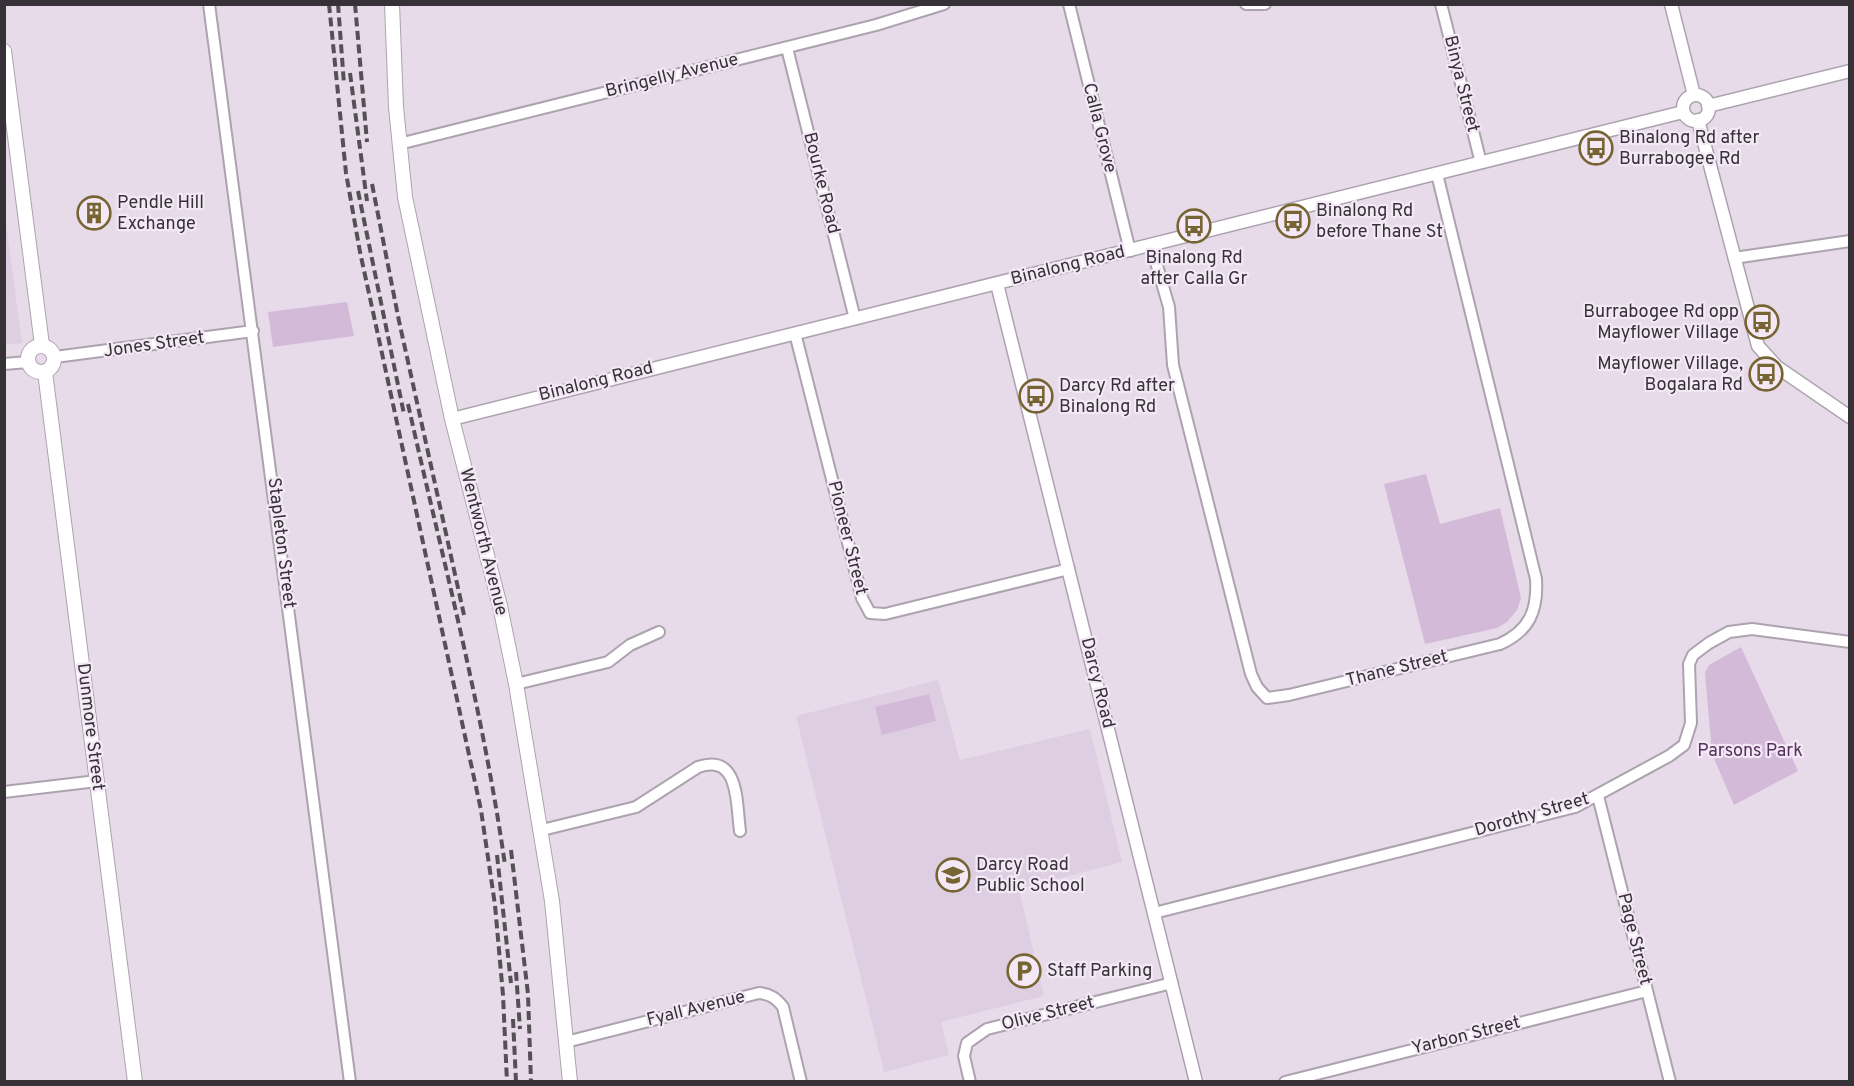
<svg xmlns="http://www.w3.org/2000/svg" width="1854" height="1086" font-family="Overpass,sans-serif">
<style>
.built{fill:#decee2}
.green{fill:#d3bad8}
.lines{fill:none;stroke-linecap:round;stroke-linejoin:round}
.minor-casing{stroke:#ada2af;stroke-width:14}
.tertiary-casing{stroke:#ada2af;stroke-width:15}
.secondary-casing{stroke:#ada2af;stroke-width:16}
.minor{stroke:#fff;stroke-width:10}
.tertiary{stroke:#fff;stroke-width:12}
.secondary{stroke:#fff;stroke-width:14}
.rail{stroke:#554f56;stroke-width:4;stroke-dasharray:9 4.5;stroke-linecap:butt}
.labels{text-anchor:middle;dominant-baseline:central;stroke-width:4.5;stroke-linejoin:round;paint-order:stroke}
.street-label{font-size:18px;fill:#353136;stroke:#f4e8f6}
.poi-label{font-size:18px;fill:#353136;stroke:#f4e8f6;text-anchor:start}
.park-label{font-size:18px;fill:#56315d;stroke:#f4e8f6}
</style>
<rect width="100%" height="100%" fill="#e7dbe9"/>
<!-- built -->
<path class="built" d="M 4,209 L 22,343 L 5,345 L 4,345 Z
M 938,680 L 960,760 L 1090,729 L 1122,862 L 1019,889 L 1044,996 L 941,1022 L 949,1055 L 884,1072 L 796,716 Z"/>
<!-- green -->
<path class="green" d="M 347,302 L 354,336 L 273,347 L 268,312 Z
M 1426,474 L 1440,524 L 1500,508 L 1521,598 L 1517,610 L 1507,622 L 1497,628 L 1425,644 L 1384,484 Z
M 1741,647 L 1798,771 L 1734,805 L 1712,754 L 1705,673 L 1709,665 Z
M 929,694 L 936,721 L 882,735 L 875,707 Z"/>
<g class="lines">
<!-- minor casing -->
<g class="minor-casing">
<path id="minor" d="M 209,4 L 350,1082
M 1069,4 L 1130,251
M 1246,4 L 1265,4
M 1441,4 L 1481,163
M 787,48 L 855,319
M 399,144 L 876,25 L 944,4
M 1151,245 L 1169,307 L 1173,365 L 1251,674 L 1257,687 L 1267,698 L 1289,695 L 1500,644 C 1529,631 1538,611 1536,579 L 1437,174
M 1734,258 L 1850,241
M 795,333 L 862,598 L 870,613 L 885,614 L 1069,569
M 55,357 L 253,331
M 4,364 L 28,362
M 516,684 L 608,662 L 630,645 L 659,632
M 4,792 L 97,781
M 1598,796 L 1670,1082
M 542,830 L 636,807 L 698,767 C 740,753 736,803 740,831
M 1154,913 L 1575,807 L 1669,756 L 1684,745 L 1691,723 L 1689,664 L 1693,655 L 1709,643 L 1729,632 L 1752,629 L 1850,642
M 566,1042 L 759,993 C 770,994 776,998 783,1007 L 801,1082
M 970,1082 L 964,1056 L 967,1043 L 987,1029 L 1172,983
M 1285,1082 L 1647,991"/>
</g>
<!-- tertiary casing -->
<g class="tertiary-casing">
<path id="tertiary" d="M 1671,4 L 1694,95
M1683 108a13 13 0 1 1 26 0a13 13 0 1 1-26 0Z
M 1708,106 L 1850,71
M 1698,120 L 1758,346 L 1777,367 L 1850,417
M 997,284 L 1196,1082
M 452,419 L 1683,112"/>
</g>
<!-- secondary casing -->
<g class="secondary-casing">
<path id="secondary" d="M 392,4 L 396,107 L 405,197 L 452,419 L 500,606 L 516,684 L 552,901 L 570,1082
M 4,51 L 42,345
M28 359a13 13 0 1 1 26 0a13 13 0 1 1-26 0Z
M 45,372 L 135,1082"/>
</g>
<!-- minor -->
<use href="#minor" class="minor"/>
<!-- tertiary -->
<use href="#tertiary" class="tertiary"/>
<!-- secondary -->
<use href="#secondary" class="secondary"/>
<!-- rail -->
<path class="rail" d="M 329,4 L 346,173 L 360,252 L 481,810 L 495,905 L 503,995 L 507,1082
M 338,4 L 344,84
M 355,4 L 367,142
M 350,73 L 367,201
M 372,184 L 399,321 L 464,615
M 358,191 L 404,414
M 408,404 C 442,557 483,710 505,865
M 511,850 L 528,994 L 531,1082
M 497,855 L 511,983
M 516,972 L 520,1029
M 513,1019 L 516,1082"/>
</g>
<!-- icons -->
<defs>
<g id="bus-ring" transform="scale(1.725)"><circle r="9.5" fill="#f4e8f6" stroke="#766533" stroke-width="1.5"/><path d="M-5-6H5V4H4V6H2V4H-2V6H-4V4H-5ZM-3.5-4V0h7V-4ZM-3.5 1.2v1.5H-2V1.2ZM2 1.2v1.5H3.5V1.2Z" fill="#766533"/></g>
<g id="building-ring" transform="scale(1.725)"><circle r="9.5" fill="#f4e8f6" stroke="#766533" stroke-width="1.5"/><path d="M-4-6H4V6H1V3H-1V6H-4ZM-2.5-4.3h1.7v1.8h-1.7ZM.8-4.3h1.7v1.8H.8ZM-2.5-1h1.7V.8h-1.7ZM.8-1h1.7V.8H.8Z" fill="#766533"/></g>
<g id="school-ring" transform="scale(1.725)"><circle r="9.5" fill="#f4e8f6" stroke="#766533" stroke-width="1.5"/><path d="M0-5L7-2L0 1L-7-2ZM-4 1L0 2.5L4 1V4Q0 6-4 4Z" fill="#766533"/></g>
<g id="parking-ring" transform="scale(1.725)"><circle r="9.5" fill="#f4e8f6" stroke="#766533" stroke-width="1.5"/><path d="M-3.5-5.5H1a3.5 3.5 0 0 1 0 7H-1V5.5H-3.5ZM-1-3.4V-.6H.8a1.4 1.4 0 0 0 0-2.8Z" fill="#766533"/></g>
</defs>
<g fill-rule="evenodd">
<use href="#bus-ring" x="1596" y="148"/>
<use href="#building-ring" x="94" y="213"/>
<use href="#bus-ring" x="1293" y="221"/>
<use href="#bus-ring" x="1194" y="226"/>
<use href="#bus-ring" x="1762" y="322"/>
<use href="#bus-ring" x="1766" y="374"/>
<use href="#bus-ring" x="1036" y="396"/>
<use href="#school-ring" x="953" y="875"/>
<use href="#parking-ring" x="1024" y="971"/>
</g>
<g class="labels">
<!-- street labels -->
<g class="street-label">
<text transform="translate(672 76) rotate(-14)">Bringelly Avenue</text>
<text transform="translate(1461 84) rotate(76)">Binya Street</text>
<text transform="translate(1099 128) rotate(76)">Calla Grove</text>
<text transform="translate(821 183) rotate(76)">Bourke Road</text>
<text transform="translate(1068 266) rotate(-14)">Binalong Road</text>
<text transform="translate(154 345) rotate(-8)">Jones Street</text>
<text transform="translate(596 382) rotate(-14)">Binalong Road</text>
<text transform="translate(847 538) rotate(76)">Pioneer Street</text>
<text transform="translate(483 542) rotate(76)">Wentworth Avenue</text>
<text transform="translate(281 543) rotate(83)">Stapleton Street</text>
<text transform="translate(1397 669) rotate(-14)">Thane Street</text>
<text transform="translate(1097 683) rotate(76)">Darcy Road</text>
<text transform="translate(90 727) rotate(83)">Dunmore Street</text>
<text transform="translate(1532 815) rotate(-16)">Dorothy Street</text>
<text transform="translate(1634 939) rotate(76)">Page Street</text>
<text transform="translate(696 1009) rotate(-14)">Fyall Avenue</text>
<text transform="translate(1048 1014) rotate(-14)">Olive Street</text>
<text transform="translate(1466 1036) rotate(-14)">Yarbon Street</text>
</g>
<!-- poi labels -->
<g class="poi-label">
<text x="1619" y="138">Binalong Rd after<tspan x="1619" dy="21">Burrabogee Rd</tspan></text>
<text x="117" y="203">Pendle Hill<tspan x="117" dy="21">Exchange</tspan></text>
<text x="1316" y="211">Binalong Rd<tspan x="1316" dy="21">before Thane St</tspan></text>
<text x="1194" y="258" text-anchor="middle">Binalong Rd<tspan x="1194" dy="21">after Calla Gr</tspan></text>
<text x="1739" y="312" text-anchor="end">Burrabogee Rd opp<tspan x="1739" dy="21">Mayflower Village</tspan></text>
<text x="1743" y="364" text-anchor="end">Mayflower Village,<tspan x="1743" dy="21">Bogalara Rd</tspan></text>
<text x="1059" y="386">Darcy Rd after<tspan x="1059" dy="21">Binalong Rd</tspan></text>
<text x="976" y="865">Darcy Road<tspan x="976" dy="21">Public School</tspan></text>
<text x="1047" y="971">Staff Parking</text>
</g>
<!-- park labels -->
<g class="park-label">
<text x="1750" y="751">Parsons Park</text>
</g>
</g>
<!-- border -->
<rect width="1854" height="1086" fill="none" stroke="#353136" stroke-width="12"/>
</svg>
